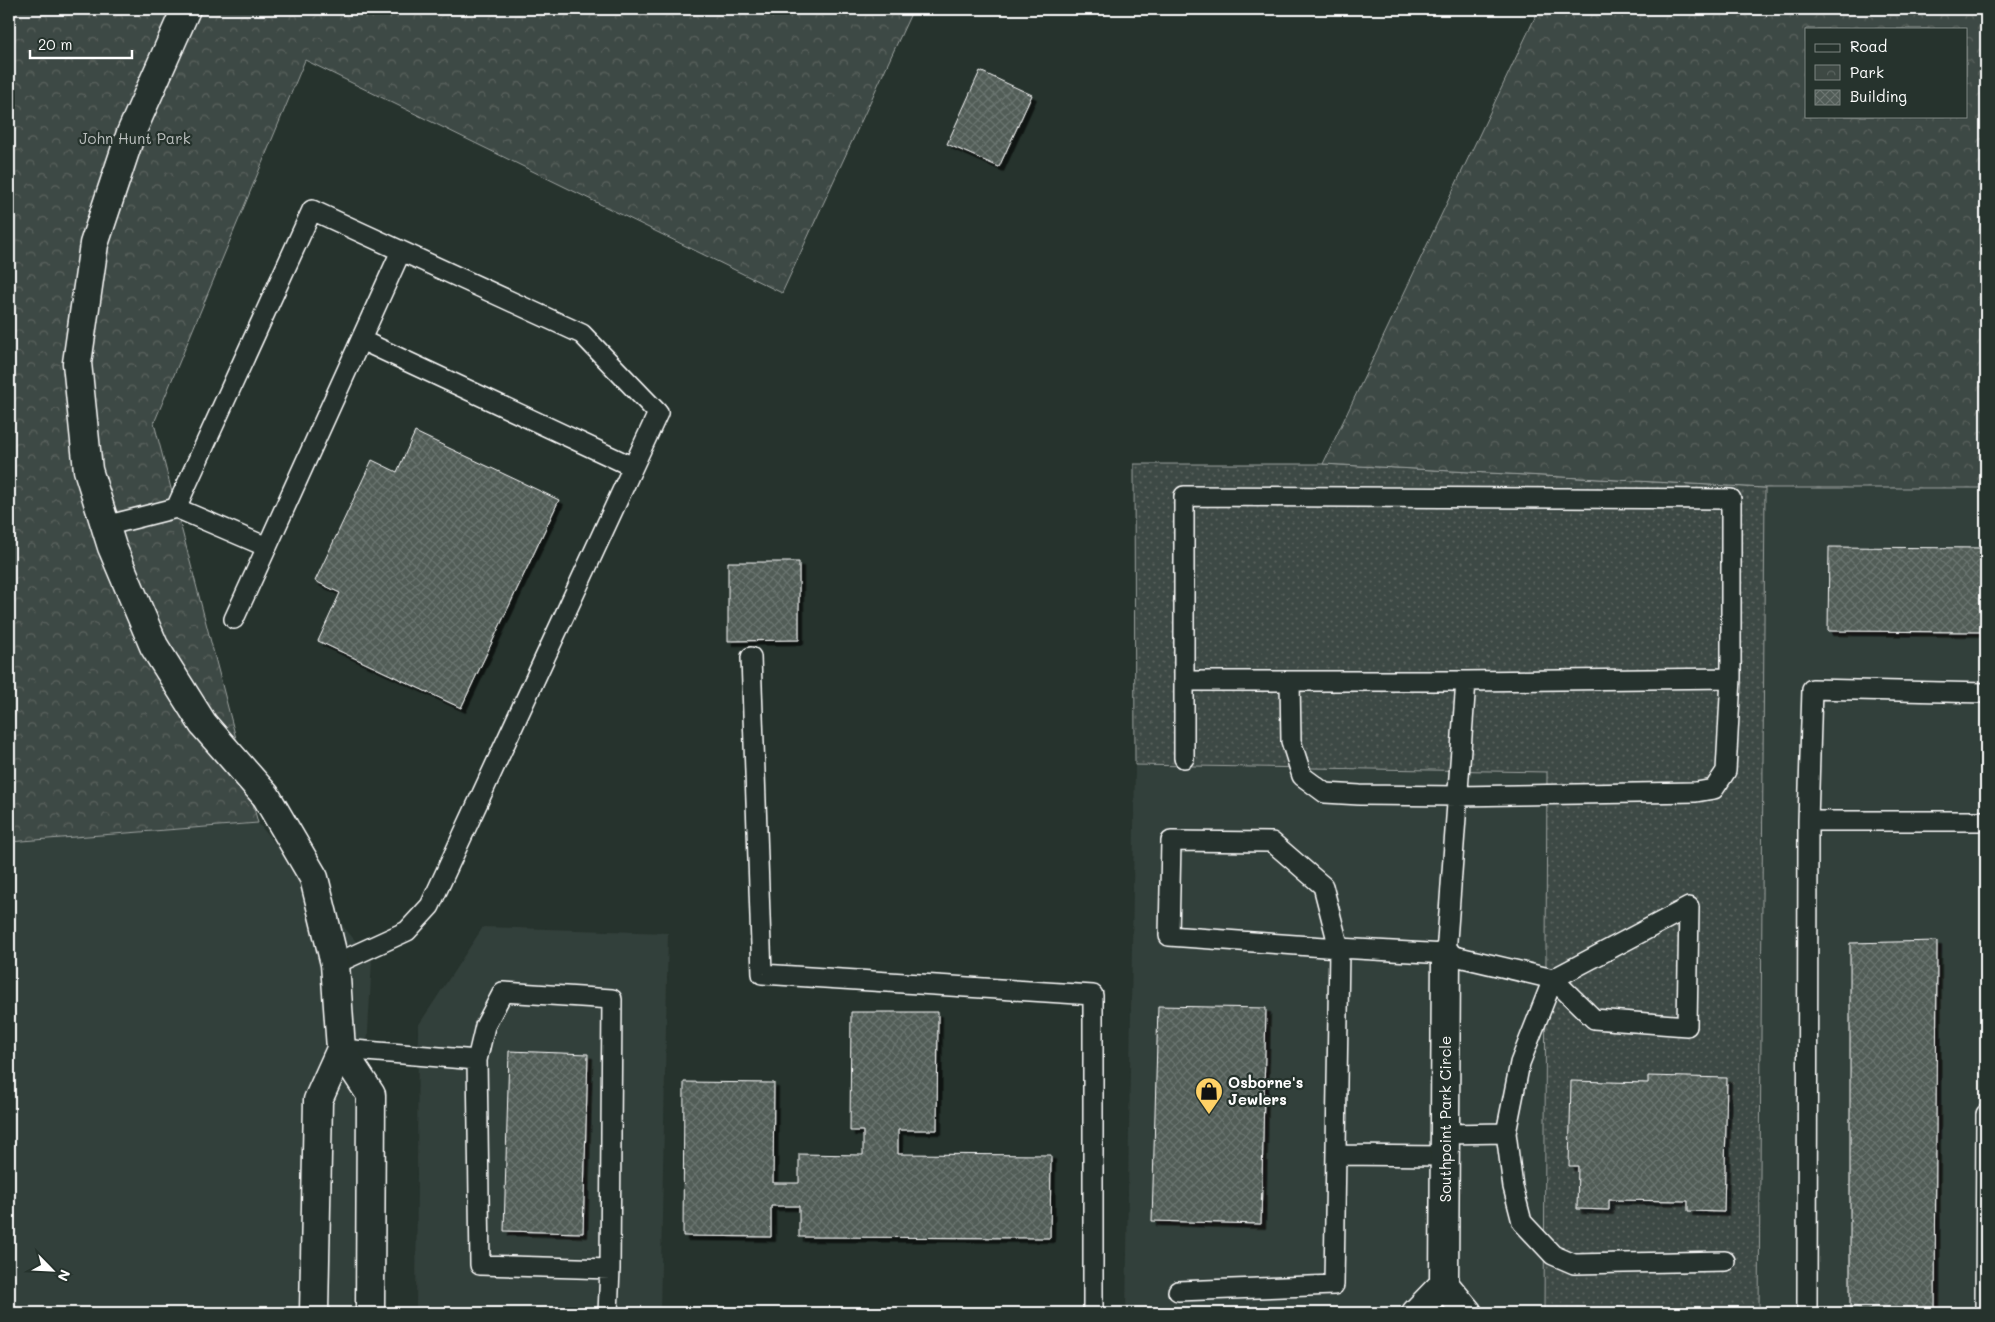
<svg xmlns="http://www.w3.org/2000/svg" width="1995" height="1322" font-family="Mali,sans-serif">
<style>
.built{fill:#333f3a}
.grass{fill:url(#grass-dots);stroke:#9ea4a2}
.park{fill:url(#park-crowns);stroke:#9ea4a2;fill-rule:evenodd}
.building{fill:url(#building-cross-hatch);stroke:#fff;filter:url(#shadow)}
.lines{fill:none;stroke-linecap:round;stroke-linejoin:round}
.lane-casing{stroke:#fff;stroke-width:22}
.street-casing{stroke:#fff;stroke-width:31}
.lane{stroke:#26332d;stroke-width:19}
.street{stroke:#26332d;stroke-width:28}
.labels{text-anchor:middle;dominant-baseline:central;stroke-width:4.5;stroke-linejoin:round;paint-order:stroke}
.park-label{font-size:15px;fill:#bbbfbe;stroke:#26332d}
.poi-label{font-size:15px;font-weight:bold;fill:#fff;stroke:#26332d;text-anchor:start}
.street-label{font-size:15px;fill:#fff;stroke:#26332d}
</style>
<defs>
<pattern id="grass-dots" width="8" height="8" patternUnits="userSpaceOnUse" patternTransform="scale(1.25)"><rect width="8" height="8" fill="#3e4944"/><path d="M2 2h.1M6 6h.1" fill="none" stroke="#5b6460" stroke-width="1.8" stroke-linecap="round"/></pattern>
<pattern id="park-crowns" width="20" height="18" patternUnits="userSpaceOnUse" patternTransform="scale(1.25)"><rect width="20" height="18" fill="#3e4944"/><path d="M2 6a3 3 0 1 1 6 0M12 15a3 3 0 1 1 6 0" fill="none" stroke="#5b6460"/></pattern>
<pattern id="building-cross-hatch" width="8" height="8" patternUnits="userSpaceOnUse" patternTransform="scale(1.25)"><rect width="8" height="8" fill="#515c57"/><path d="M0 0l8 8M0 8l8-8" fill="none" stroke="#6b7470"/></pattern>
<filter id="shadow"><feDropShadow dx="4.5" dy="4.5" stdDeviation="0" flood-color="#0009"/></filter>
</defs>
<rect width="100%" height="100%" fill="#26332d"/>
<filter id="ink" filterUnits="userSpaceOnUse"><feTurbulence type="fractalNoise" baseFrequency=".02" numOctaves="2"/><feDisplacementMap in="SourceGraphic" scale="10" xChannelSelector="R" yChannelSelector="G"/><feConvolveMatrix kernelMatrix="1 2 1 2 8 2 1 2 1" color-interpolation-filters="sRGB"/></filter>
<g filter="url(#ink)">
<!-- built -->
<path class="built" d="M 1765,488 L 1986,488 L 1986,1313 L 1759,1313 Z
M 1135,765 L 1547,772 L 1544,1313 L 1126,1313 Z
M 258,823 L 372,961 L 352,1313 L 9,1313 L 9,842 Z
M 483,927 L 668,933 L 660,1313 L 416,1313 L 418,1026 Z"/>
<!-- grass -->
<path class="grass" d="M 1134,464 L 1323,464 L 1765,488 L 1759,1313 L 1544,1313 L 1547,772 L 1135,765 Z"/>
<!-- park -->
<path class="park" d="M 9,9 L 913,9 L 782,293 L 305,60 L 154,423 L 258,823 L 9,842 Z
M 1539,9 L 1986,9 L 1986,488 L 1765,488 L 1323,464 ZM 1806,29 L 1966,29 L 1966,116 L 1806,116 Z"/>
<!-- building -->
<path class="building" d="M 980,71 L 1032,95 L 999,167 L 947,144 Z
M 415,432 L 559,500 L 461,708 L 318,641 L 340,593 L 315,581 L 372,460 L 397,472 Z
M 1829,547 L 1986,548 L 1986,632 L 1828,631 Z
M 728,562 L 799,562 L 799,640 L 728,641 Z
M 1937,941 L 1935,1313 L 1850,1313 L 1850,943 Z
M 1158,1006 L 1266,1008 L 1261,1224 L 1152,1221 Z
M 851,1012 L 938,1012 L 937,1130 L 898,1130 L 898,1154 L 1051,1155 L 1050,1238 L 799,1237 L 799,1206 L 771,1206 L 771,1237 L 683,1236 L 684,1082 L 774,1083 L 773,1183 L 799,1183 L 799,1154 L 863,1155 L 863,1131 L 850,1131 Z
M 509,1051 L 588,1054 L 583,1233 L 504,1231 Z
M 1648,1076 L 1727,1078 L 1724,1212 L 1688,1211 L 1688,1201 L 1609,1200 L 1609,1210 L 1577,1209 L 1578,1166 L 1569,1166 L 1571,1081 L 1648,1083 Z"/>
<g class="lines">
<!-- lane casing -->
<g class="lane-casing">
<path id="lane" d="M 361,340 L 633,467
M 105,526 L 176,508
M 234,619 L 267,547
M 751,657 L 762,974 L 1093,995 L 1093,1313
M 1184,681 L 1184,758
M 1290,681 L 1291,741 L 1302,776 L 1325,793 L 1360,795 L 1458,796 L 1696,792 L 1714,789 L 1726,771 L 1731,678
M 1808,821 L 1812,689 L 1986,693
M 1171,841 L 1272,842 L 1323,886 L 1339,948 L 1169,936 Z
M 1446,954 L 1466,681 L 1731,678 L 1731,499 L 1184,496 L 1184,681 L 1466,681
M 335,964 L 407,931 L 430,906 L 658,413 L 582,334 L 312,210 L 176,508 L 267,547 L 401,251
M 341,1049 L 477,1060
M 1445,1134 L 1506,1133
M 1336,1155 L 1445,1156
M 1178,1291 L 1334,1285 L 1339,948 L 1446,954 L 1553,979 L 1689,907 L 1687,1026 L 1594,1019 L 1553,979 L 1520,1063 L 1506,1133 L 1513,1187 L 1522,1222 L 1553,1255 L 1574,1264 L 1725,1261
M 608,1313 L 610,1269 L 612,999 L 503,992 L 485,1026 L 477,1060 L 480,1265 L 610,1269
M 1807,1313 L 1808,821 L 1986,821
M 1985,1313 L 1986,1114"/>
</g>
<!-- street casing -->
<g class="street-casing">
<path id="street" d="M 186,9 L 131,133 L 94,244 L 77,363 L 88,470 L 112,547 L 154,646 L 203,724 L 266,796 L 314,878 L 335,964 L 341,1049 L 318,1100 L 314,1313
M 341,1049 L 371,1095 L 370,1313
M 1444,1284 L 1446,954
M 1416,1313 L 1444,1284 L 1468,1313"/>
</g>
<!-- lane -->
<use href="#lane" class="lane"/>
<!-- street -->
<use href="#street" class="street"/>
</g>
</g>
<!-- icons -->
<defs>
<g id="shop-pin" transform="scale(1.4375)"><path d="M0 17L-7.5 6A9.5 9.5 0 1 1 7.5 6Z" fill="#ffd166" stroke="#26332d"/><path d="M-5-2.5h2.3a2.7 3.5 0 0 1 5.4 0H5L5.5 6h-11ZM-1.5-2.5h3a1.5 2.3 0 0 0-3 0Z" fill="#111"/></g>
</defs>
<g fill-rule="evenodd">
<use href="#shop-pin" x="1209" y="1091"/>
</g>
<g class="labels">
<!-- park labels -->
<g class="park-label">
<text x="135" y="138">John Hunt Park</text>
</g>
<!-- poi labels -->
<g class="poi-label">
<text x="1228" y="1082">Osborne's<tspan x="1228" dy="17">Jewlers</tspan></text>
</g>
<!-- street labels -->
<g class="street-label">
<text transform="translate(1445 1119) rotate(-90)">Southpoint Park Circle</text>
</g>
</g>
<!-- margin -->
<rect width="1995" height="1322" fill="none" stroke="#26332d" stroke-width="30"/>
<rect x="15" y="15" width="1965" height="1292" fill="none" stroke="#fff" stroke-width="2" filter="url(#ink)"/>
<!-- legend -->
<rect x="1805" y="28" width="162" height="90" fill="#26332d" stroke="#7d8581"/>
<rect x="1815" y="44" width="25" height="8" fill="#26332d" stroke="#7d8581"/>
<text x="1850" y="52" font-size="15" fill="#ffffff">Road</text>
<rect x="1815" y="65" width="25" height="15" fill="url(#park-crowns)" stroke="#7d8581"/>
<text x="1850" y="78" font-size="15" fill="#ffffff">Park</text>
<rect x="1815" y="90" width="25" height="15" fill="url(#building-cross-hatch)" stroke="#7d8581"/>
<text x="1850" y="102" font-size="15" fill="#ffffff">Building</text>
<!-- north arrow -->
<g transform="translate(52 1270) rotate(114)" stroke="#26332d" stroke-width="4" paint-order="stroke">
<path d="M0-4L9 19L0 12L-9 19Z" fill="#ffffff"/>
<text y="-8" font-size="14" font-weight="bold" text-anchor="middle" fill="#ffffff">N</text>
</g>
<!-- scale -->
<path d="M30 50v8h102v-8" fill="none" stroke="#ffffff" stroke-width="2.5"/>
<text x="38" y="50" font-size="15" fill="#ffffff" stroke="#26332d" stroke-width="4" paint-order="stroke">20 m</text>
</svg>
